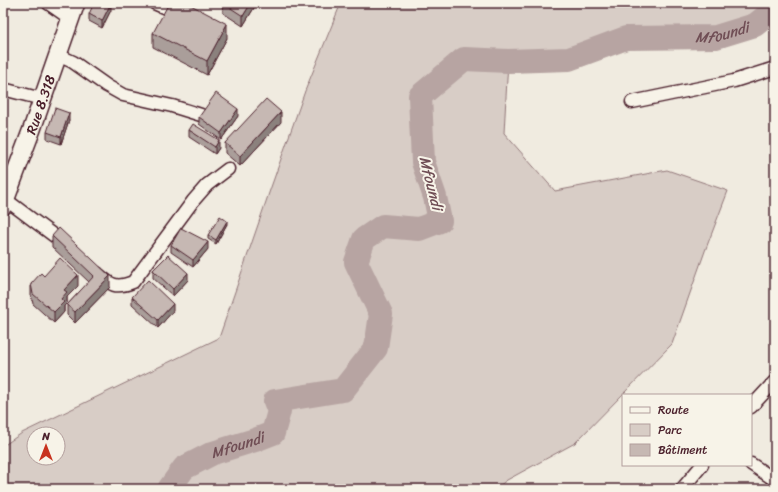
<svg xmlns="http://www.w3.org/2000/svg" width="778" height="492" font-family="Sriracha,sans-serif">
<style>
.green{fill:#d8cdc6;stroke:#917678;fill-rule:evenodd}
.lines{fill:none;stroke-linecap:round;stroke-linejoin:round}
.river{stroke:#b7a4a2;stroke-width:24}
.minor-casing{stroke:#4a1f2b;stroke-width:15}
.secondary-casing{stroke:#4a1f2b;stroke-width:20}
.minor{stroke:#f7f3e8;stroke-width:12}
.secondary{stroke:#f7f3e8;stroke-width:17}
.wall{fill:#aa9e9a;stroke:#4a1f2b}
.shaded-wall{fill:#8b817d;stroke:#4a1f2b}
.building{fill:#c6b8b3;stroke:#4a1f2b}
.labels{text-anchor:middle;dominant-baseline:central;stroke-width:4;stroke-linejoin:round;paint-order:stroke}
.street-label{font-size:14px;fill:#4a1f2b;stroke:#f7f3e8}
.water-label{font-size:15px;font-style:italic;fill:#704e55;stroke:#f7f3e8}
</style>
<rect width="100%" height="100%" fill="#f0ebe0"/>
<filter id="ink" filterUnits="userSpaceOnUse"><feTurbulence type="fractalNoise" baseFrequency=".025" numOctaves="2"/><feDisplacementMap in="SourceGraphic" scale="8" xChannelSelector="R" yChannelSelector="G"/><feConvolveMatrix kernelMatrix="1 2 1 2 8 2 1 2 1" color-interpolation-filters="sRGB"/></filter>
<g filter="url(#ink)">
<!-- green -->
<path class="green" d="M 341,3 L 775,3 L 775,9 L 755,25 L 716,37 L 626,38 L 569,59 L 508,61 L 504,133 L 555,191 L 667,170 L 728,191 L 705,251 L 672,344 L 575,443 L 507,480 L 495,489 L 3,489 L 3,446 L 22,433 L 219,338 L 270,190 L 305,91 ZM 34,434 L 58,434 L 58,458 L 34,458 Z"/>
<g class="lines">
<!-- river -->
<path class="river" id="s1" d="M 169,489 L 184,468 L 213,453 L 255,440 L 273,433 L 279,411 L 275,401 L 343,390 L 376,348 L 381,314 L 356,262 L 364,239 L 383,226 L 419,229 L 440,221 L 435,197 L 423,162 L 420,96 L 464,59 L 508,61 L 569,59 L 626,38 L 716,37 L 755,25 L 775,9"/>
<!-- minor casing -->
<g class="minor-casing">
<path id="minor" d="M 48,3 L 71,19
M 154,3 L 180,14
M 58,55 L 73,62 L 107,86 L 123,95 L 172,106 L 201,115
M 3,89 L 42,99
M 632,102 L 734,81 L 775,68
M 5,199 L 65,244
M 97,273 C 111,285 115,289 133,282 L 193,201 L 207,185 L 228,169
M 751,407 L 775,381
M 751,464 L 775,480
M 682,489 L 702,465"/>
</g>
<!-- secondary casing -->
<g class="secondary-casing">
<g id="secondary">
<path id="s2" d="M 3,206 L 32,129 L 76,3"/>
</g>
</g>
<!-- minor -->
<use href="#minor" class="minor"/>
<!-- secondary -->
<use href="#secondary" class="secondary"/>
</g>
<!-- wall -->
<path class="wall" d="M 222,3 L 257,3 L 243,26 L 223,13 Z
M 300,3 L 308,3 L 306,6 Z
M 111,10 L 102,28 L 89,21 L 89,14 Z
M 153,33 L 227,38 L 207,75 L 153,47 Z
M 238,116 L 221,140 L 199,124 L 199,117 Z
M 69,120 L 61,144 L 47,139 L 47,132 Z
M 281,122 L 240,166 L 225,153 L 225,143 Z
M 189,130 L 219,148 L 215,154 L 189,137 Z
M 227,224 L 216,244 L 208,239 L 208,235 Z
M 52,236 L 110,287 L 75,323 L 67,315 L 67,305 L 89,282 L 52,247 Z
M 171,245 L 208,249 L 193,267 L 171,252 Z
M 153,270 L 188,280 L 173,296 L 153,278 Z
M 44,276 L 78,286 L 67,297 L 67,303 L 64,306 L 64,312 L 54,323 L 33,304 L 31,295 L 31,284 Z
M 132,297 L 173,311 L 158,328 L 132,304 Z"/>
<!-- shaded-wall -->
<path class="shaded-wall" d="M 111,3 L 111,10 L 102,28 L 102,21 Z
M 251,3 L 257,3 L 243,26 L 243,16 Z
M 227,24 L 227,38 L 207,75 L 207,61 Z
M 238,109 L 238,116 L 221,140 L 221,133 Z
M 281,112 L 281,122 L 240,166 L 240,156 Z
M 69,113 L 69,120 L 61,144 L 61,137 Z
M 219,140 L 219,148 L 215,154 L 215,147 Z
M 227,221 L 227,224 L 216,244 L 216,240 Z
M 208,242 L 208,249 L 193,267 L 193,260 Z
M 188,273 L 188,280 L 173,296 L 173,289 Z
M 78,275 L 78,286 L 67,297 L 67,303 L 64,306 L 64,312 L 54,323 L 54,312 L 61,299 L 64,290 Z
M 110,276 L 110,287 L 75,323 L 75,312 Z
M 173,304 L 173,311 L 158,328 L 158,320 Z"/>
<!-- building -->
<path class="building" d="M 94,3 L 111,3 L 102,21 L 89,14 Z
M 169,3 L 187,3 L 227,24 L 207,61 L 153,33 Z
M 223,3 L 251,3 L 243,16 Z
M 216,93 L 238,109 L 221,133 L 199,117 Z
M 266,99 L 281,112 L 240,156 L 225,143 Z
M 55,108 L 69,113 L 61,137 L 47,132 Z
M 193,124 L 219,140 L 215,147 L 189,130 Z
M 220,216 L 227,221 L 216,240 L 208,235 Z
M 59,228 L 110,276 L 75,312 L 67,305 L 94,276 L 52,236 Z
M 181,228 L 208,242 L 193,260 L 171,245 Z
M 168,255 L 188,273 L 173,289 L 153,270 Z
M 60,258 L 78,275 L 64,290 L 67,292 L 61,299 L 64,302 L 54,312 L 33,294 L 31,284 L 41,273 L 44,276 Z
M 148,280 L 173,304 L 158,320 L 132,297 Z"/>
</g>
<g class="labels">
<!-- street labels -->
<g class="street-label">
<text stroke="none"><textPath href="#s2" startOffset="108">Rue 8.318</textPath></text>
</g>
<!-- water labels -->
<g class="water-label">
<text stroke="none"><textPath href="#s1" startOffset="923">Mfoundi</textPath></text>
<text transform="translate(431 183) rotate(76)">Mfoundi</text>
<text stroke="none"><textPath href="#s1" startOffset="84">Mfoundi</textPath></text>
</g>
</g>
<!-- margin -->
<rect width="778" height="492" fill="none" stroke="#f7f3e8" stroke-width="16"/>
<rect x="8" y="8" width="762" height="476" fill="none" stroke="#4a1f2b" stroke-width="1.5" filter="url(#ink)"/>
<!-- legend -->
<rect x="622" y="394" width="130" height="72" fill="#f7f3e8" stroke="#b29e9c"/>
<rect x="630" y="407" width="20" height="6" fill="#f7f3e8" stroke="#b29e9c"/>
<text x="658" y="414" font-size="12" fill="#4a1f2b">Route</text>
<rect x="630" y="424" width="20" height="12" fill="#d8cdc6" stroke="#b29e9c"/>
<text x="658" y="434" font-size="12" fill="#4a1f2b">Parc</text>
<rect x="630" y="444" width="20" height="12" fill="#c6b8b3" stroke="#b29e9c"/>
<text x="658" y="454" font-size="12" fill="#4a1f2b">Bâtiment</text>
<!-- north arrow -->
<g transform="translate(46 446)"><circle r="19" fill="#f7f3e8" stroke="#b29e9c"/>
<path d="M0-3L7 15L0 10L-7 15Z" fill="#c8321e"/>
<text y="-6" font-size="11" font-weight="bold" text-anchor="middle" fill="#4a1f2b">N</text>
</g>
</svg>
